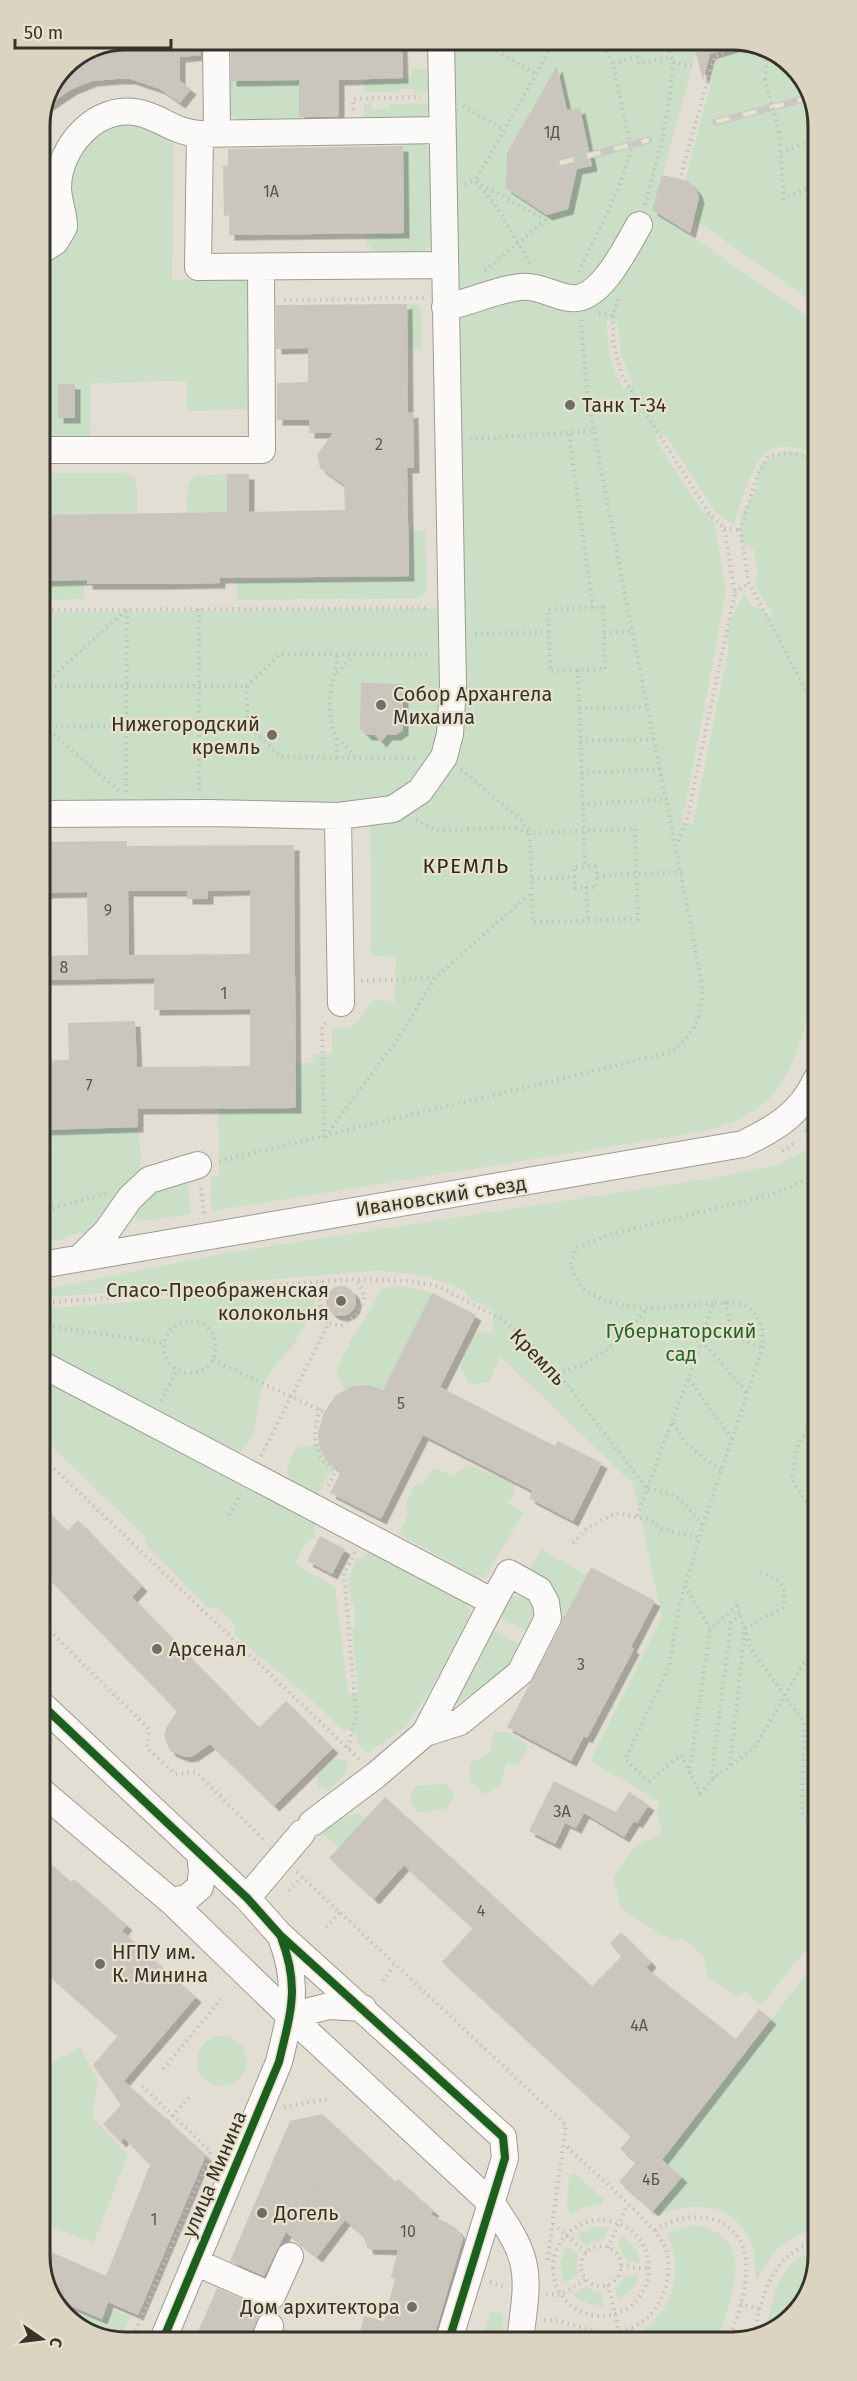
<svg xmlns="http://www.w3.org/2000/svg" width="857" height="2381" font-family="'Fira Sans',sans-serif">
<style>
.green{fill:#cbdfc7;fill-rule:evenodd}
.building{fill:#cac5bd;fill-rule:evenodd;filter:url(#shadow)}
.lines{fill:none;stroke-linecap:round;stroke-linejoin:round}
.minor-casing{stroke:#9e9b93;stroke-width:28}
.path{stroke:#c3c1bd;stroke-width:4;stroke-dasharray:1.5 4.5;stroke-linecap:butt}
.minor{stroke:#fbfaf8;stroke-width:26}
.rail-casing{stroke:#c8c8c5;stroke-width:7}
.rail{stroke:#e8e2cd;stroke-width:4.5;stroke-dasharray:14;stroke-linecap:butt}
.path-bridge{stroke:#c3c1bd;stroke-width:4;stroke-dasharray:1.5 4.5;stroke-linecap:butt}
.cycleway-casing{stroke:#e8e2cd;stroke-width:11}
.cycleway{stroke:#1b5e20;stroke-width:8}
.poi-dot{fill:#716e65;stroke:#e8e2cd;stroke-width:2}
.labels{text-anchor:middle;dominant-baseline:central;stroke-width:4.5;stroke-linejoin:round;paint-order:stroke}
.number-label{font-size:16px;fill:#5a574f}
.poi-label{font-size:20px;fill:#34322a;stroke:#e8e2cd;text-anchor:start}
.street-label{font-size:20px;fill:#34322a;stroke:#e8e2cd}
.park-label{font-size:20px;fill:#1f6730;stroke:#e8e2cd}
.neighbourhood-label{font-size:21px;letter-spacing:1.5px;fill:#2f2b1a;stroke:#e8e2cd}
.rim{fill:none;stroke:#34322a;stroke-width:3}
</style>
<defs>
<filter id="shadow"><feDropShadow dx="5.5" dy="5.5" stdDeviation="0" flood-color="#0004"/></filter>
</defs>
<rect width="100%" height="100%" fill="#e2ded3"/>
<!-- green -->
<path class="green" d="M 449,39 L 692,39 L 696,53 L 653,210 L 815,321 L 815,452 C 803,450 786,444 774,448 C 753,454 740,506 734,525 L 715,512 L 667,437 L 660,434 L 654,437 L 704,514 L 713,516 L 725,588 L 723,609 L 682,824 L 693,823 L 729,647 C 722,628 736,610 744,593 L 752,606 L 762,609 L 775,620 L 755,584 L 758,574 L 754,550 L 741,541 L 740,514 L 755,492 L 761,464 L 785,450 L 815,455 C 816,562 816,669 816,776 C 816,866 829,996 786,1075 C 767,1111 736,1124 699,1132 L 212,1211 L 210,1178 L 219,1175 L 218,1109 L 295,1108 L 295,1063 L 313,1063 L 313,1054 L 332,1054 L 332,1029 C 365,1029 356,1018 374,1000 L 395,1002 L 396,957 L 371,956 L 370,827 L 376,818 L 451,761 ZM 607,320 L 617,322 L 622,358 L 633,384 L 624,389 C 611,369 606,343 607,320 Z
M 739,40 L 788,60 L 815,103 L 815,304 L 687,214 L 699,198 L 694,185 L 685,180 L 717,60 C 728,56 734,51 739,40 Z
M 412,69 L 432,69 L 432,92 L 415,93 L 415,89 L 400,89 L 399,92 L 364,92 L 364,78 L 411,78 Z
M 299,80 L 299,120 L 241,120 L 227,113 L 224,81 Z
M 372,103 L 372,109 L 389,109 L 389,104 L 432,103 L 426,116 L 420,119 L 364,120 L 364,104 Z
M 128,122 L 153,127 L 173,139 L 172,280 L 239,278 L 248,281 L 253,409 L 187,411 L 186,381 L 91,383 L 90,441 L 40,440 L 39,267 L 57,254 C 61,234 66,215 69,195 C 76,152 82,133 128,122 Z
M 403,143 C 417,143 427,141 433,154 L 434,239 L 431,246 L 424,251 C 405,251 365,261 365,234 L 404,233 Z
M 416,304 L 422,310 L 422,349 L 409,350 L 409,305 Z
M 46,473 L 124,473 L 134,477 L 137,486 L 137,513 L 47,515 Z
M 227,474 L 227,512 L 187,512 C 187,474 189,475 227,474 Z
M 410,531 L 425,531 L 427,591 L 421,598 L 237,600 L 236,581 L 410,577 Z
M 84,580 L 84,599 L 40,600 L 40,581 Z
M 435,608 L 444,610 L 442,734 L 419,778 L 386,799 L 357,803 L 40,806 L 40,613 Z
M 85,1124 L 90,1129 L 138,1127 C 139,1140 142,1158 139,1170 C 131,1197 104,1218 83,1234 L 80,1232 L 61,1240 L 41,1243 L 41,1153 L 56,1151 L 41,1151 L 41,1135 L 50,1135 L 59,1125 Z
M 816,1146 L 818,1934 L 761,2006 L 746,1992 L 738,1996 L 709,1979 L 703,1956 L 683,1938 L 671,1940 L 621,1909 L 614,1878 L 632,1849 L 662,1833 L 657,1812 L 660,1802 L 590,1761 L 662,1617 L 633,1484 L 500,1356 L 489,1383 L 469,1384 L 460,1366 L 476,1332 L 492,1333 L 493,1311 L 467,1297 L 465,1291 C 435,1276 407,1272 374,1271 L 41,1298 L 41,1290 L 227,1253 L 713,1178 L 776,1165 Z
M 188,1182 L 191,1214 L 136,1222 L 135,1207 L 148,1189 Z
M 403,1286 L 432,1293 L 383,1390 C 370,1386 358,1383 345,1390 L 336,1372 L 350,1342 L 383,1288 Z
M 305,1287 L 313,1291 L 317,1298 C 310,1314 303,1330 293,1345 C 283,1359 269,1369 263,1386 C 255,1408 261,1435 240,1452 L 230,1450 L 41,1352 L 41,1309 Z
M 41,1377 L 317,1523 L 313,1530 L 317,1535 L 305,1544 L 295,1564 L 335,1587 L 348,1694 L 358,1692 L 352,1630 L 355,1624 L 354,1605 L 351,1602 L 348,1579 L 357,1558 L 364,1557 L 368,1550 L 464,1600 L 470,1610 L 468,1619 L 431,1689 L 405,1728 L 367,1753 L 356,1742 L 357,1736 L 347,1728 L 345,1732 L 303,1692 L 235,1636 L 234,1624 L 219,1609 L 208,1608 L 147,1546 L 145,1537 L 41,1436 Z
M 319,1444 L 320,1450 L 333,1466 L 318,1495 C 290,1480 278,1480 296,1448 Z
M 469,1465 L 514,1484 L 514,1496 L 506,1503 L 524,1512 L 485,1577 L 478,1578 L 399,1534 L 408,1513 L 406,1505 L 414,1485 L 423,1484 L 434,1468 L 455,1476 L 456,1472 Z
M 541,1549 L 586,1575 L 565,1616 L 553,1610 L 526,1575 Z
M 527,1591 L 538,1613 L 528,1632 L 500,1617 L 510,1598 Z
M 493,1631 L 521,1645 L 510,1666 L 453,1707 Z
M 495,1732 L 508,1732 L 529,1746 L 518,1765 L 506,1764 L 501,1784 L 485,1794 L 470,1782 L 470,1763 L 490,1753 Z
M 334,1758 L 348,1761 L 345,1774 L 328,1791 L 318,1787 L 317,1776 Z
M 446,1784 L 455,1794 L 447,1809 L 416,1812 L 410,1799 L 415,1786 Z
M 358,1812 L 365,1819 L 339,1848 L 319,1830 Z
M 818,1959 L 818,2230 C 787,2234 769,2254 757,2281 C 754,2274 757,2260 754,2250 C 741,2205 693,2197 656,2217 L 651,2214 L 682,2177 L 662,2160 Z
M197 2061a25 25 0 1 1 50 0a25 25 0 1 1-50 0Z
M 80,2047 L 98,2080 L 92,2116 L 128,2155 L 93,2243 L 42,2223 L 42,2068 Z
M 575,2173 L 603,2199 L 602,2204 L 582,2207 L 572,2215 L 567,2210 L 569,2175 Z
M 692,2225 C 740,2231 740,2261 730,2300 C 726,2314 724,2327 716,2339 L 648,2339 L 642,2332 C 675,2306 683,2272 667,2233 Z
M 595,2226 L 609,2227 L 603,2241 L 592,2242 L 587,2247 L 576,2235 Z
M 622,2234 L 637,2251 L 640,2263 L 627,2261 L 618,2245 Z
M 567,2246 L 579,2255 L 577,2261 L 578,2275 L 564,2283 L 560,2264 Z
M 818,2251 L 800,2309 L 765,2332 C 772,2301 779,2257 818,2251 Z
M 627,2275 L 638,2276 L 635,2286 L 619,2301 L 615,2289 Z
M 585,2286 L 596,2292 L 601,2292 L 604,2306 L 590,2305 L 573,2295 Z
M 61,2307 L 102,2321 L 113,2310 L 131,2317 L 118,2341 L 72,2324 Z
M 491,2311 L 503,2314 L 502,2340 L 482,2340 Z"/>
<!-- building -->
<path class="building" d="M 125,39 L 201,39 L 201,55 L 180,57 L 180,81 L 191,89 L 180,103 L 160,89 L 130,79 L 116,79 L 92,81 L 72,89 L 45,107 L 65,64 Z
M 231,39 L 402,39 L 403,78 L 339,80 L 339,117 L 299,117 L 299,80 L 231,81 Z
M 692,39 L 738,39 L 745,43 L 710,54 L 703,80 Z
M 557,66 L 567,110 L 580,108 L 592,166 L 577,169 L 568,209 L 547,215 L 506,188 L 507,153 Z
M 403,146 L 404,233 L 229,235 L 229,215 L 224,216 L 223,166 L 228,166 L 228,149 Z
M 662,175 L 689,181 L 697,191 L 699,198 L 690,233 L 652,210 Z
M 407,304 L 408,413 L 413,412 L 414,468 L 407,468 L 409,576 L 220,578 L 220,583 L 168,584 L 87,584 L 87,580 L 40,581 L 40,515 L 227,512 L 227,474 L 249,474 L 249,512 L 345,510 L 344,485 L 320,468 L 317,455 L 333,433 L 309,433 L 309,420 L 277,420 L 277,383 L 308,382 L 308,348 L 276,349 L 276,305 Z
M 58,384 L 75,384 L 75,418 L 58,418 Z
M 361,683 L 403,684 L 403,730 L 396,735 L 387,735 L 381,742 L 375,735 L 367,735 L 360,729 Z
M 127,841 L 127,846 L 294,845 L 296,1108 L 138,1109 L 138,1127 L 41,1130 L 40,1061 L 69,1060 L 68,1023 L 135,1021 L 137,1067 L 250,1066 L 250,1009 L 154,1010 L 154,978 L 40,980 L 40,956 L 88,955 L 87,892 L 40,893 L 40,842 ZM 250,890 L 250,954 L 129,955 L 128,891 L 187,891 L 187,899 L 208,899 L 208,891 Z
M326 1301a15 15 0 1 1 30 0a15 15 0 1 1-30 0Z
M 432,1293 L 476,1315 L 440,1387 L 555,1446 L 558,1441 L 602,1463 L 573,1521 L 529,1498 L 533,1491 L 423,1435 L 381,1519 L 330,1493 L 341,1472 L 329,1463 L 320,1450 L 318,1432 L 324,1412 L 336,1395 L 353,1386 L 369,1385 L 383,1390 Z
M 41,1504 L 67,1531 L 78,1520 L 142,1586 L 132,1597 L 259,1728 L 286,1701 L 333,1748 L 274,1806 L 210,1744 L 193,1756 L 185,1757 L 170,1751 L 164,1736 L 166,1728 L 177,1711 L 41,1571 Z
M 320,1536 L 345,1549 L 332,1574 L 307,1561 Z
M 591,1567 L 655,1601 L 631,1647 L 634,1649 L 587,1738 L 584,1736 L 571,1761 L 507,1727 L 561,1625 L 563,1615 L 565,1616 Z
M 554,1781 L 616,1812 L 629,1792 L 649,1805 L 637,1823 L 634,1821 L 624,1837 L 584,1813 L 576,1828 L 565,1823 L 555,1844 L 529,1831 Z
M 385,1797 L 592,1986 L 621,1957 L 610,1943 L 621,1932 L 651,1962 L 646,1968 L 736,2039 L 759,2009 L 771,2019 L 662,2160 L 682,2177 L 653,2211 L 619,2182 L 636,2162 L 620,2149 L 631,2136 L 442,1962 L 473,1928 L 404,1865 L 374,1899 L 329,1858 Z
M 41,1855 L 71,1882 L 74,1879 L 127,1925 L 122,1931 L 196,1997 L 124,2081 L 206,2155 L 138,2315 L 108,2302 L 102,2319 L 57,2300 L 42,2278 L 42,2248 L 106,2276 L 150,2165 L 124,2138 L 121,2142 L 103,2124 L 121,2105 L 93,2065 L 118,2036 L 42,1969 Z
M 322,2114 L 396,2182 L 398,2179 L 434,2211 L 430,2214 L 456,2228 L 463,2238 L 433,2340 L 358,2341 L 364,2316 L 384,2321 L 395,2279 L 391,2277 L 398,2250 L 368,2249 L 363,2236 L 345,2220 L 317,2257 L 286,2232 L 264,2276 L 230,2261 L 290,2121 Z
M 217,2288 L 259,2306 L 256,2313 L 260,2315 L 249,2341 L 194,2341 Z
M 284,2329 L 312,2337 L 311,2341 L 280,2341 Z"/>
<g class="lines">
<!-- minor casing -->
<g class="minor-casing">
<path id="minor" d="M 216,39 L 217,133
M 442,130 L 200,134 L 198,267 L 444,265
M 39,252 L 55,242 L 64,227 C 64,213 58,201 58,187 C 59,146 97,103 140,113 C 164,119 173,132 200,134
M 445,307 C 471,303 495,289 521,287 C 539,285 553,296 570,298 C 600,303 626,247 639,225
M 40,450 L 262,450 L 261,267
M 40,814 L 208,813 L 338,816 L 393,809 L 420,791 L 444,757 L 450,734 L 453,686 L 441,39
M 338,816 L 341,1003
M 81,1257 L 107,1231 L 130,1198 L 149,1180 L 198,1165
M 41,1265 L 743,1144 C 776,1128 800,1114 816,1080
M 41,1364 L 493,1602 L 425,1733 L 376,1775 L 312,1823
M 41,1704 L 247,1898 L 280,1935 L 503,2137 L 505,2158 L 449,2340
M 425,1733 L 460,1722 L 520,1673 L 548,1618 L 546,1603 L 539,1590 L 509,1573 L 493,1602
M 41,1791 L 171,1901 L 290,2016 L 492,2204 C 532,2261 529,2272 520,2340
M 247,1898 L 302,1833
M 171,1901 L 187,1898 L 200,1887 L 202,1871 L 200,1854
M 290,2016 L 329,2006 L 363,2008
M 195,2262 L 272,2296 L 290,2256
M 264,2341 L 270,2326
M 162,2342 L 279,2062 C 291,2011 300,1987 281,1937"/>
</g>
<!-- path -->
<path class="path" d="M 476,39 L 536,74
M 542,39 L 551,48
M 673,62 L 692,66
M 613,63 L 637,57 L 639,64 L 671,57
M 765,79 L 767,51
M 463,106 L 504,130
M 353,110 L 353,99 L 421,97
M 779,132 L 784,199 L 815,185
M 781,153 L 805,143 L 815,149
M 681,175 L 714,56 L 724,53 L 736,39
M 465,184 L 475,181 L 495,204 L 531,265
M 645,205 L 662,141 L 669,102 L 673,62 L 665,39
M 485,271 L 545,220 L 475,181 L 556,39
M 579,272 L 619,187 L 631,149 L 613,63 L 604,49 L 590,39
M 618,299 L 613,316 L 613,341 L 622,376 L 709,513 L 724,528 L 735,593 L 686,823 L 677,844
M 284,300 L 424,298
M 599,313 L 613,316
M 569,434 L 593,608
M 470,439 L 595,431
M 815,458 L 788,453 L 768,456 L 758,474 L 740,530 L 749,583 L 816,709
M 724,528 L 740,530
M 735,593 L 749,583
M 603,607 L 605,669 L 550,671 L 548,609 Z
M 199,609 L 199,791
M 40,610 L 429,608
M 604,633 L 631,631
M 475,634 L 549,632
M 578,670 L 585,866
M 337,673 L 355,655
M 43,686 L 247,686 L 247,724 L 44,727
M 247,686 L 280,654 L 432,655
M 40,688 L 126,610
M 579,708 L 648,707
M 40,723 L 119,791
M 247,724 L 281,757 L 416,758
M 338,738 L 356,758
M 580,741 L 654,739
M 337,758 C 337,736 330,726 330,706 C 329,688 337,674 337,654
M 461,769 L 521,820 L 530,833
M 581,773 L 661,769
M 126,792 L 127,610
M 582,804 L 668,799
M 416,820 L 434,830 L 513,828 L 530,833
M 635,829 L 638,919 L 533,922 L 530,833 Z
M 596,866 L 597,887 L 575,888 L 574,867 Z
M 597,876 L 682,872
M 532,879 L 575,877
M 586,887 L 588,920
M 361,981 L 434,978
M 805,1130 L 816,1145
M 324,1137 L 322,1027 L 328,1020
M 325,1137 L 401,1034 L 435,978 L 532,892
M 782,1151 L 796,1142
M 219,1161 L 672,1052 C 695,1031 699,1023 703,992 C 676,841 643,692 615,542 C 601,467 584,394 581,318
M 201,1188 L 204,1216
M 41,1212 L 106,1193
M 322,1281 C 320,1297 316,1310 329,1323
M 725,1302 C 730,1327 737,1342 763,1347
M 41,1303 L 356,1279 L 406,1281 L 438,1286 L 501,1319 L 529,1342 L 557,1372 L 648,1490 C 679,1491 685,1504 703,1526 L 679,1606 L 669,1667 L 625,1759 L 649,1781 L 681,1755 L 700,1793 L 714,1778 L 754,1748 L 804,1663 L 817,1659
M 713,1303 C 670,1307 618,1317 581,1286 C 576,1281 574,1272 570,1265 L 576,1248 L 609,1235 L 774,1194 L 816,1175
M164 1347a26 26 0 1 1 52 0a26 26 0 1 1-52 0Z
M 41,1325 L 164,1343
M 702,1341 L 747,1393
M 213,1360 L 324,1412
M 557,1372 C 597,1366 621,1338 647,1309
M 689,1379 L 731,1438
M 161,1401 L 177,1370
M 320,1409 C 312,1434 312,1455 335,1471 L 326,1490
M 817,1415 L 798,1444 L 792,1479 L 817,1519
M 673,1423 C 684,1444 700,1457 721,1470
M 41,1456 L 360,1760
M 261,1456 L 329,1323 L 341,1326 L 358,1313 L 365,1296 L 356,1279
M 229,1515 L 241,1494
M 637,1516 L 702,1341 L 713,1303 C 748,1301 764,1309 763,1347 L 703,1525
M 573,1543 L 586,1529 L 616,1513 L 651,1520 L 661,1529 L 699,1538
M 685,1586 L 710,1629 L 737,1606 L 751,1649 L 804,1722 L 802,1813 L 807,1819 L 817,1823
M 41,1622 L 149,1729 L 147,1748 L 175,1774 L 196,1772 L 266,1842
M 348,1748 L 356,1714 L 344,1574 L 355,1552
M 730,1765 L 745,1628 L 783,1608 C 788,1586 780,1577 759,1572
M 689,1774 L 710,1629
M 714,1778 L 712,1772 L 731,1623 L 740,1614
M 41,1840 L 44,1842
M 297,1872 L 566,2125 L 547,2264
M 289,1891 L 302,1877
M 326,1927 L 340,1912
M 383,1981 L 394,1966
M 163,2069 L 221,1999
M 284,2107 L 327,2099
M 168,2121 L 191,2095
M553 2268a48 48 0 1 1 96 0a48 48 0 1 1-96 0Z
M 553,2224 L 587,2253
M 655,2230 C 690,2207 742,2213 746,2263 C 748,2286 739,2319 727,2339
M 291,2233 L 320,2180 L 318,2166
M581 2266a20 20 0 1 1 40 0a20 20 0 1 1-40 0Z
M 608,2248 L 627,2205
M 621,2266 L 649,2269
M 490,2282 L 505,2287
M 608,2285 L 619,2331
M 546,2294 L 560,2295 L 586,2279
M 740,2304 L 759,2309
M 69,2319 L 122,2342
M 544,2320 C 569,2319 590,2336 616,2332 C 633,2330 651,2319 659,2302 C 667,2287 672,2266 666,2249 C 659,2227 584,2164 564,2144
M 631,2329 L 637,2339
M 545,2332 L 548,2340
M 754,2339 C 760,2296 772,2253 818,2241
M 131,2342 L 211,2152 L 142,2086"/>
<!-- minor -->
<use href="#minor" class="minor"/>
<!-- rail casing -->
<g class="rail-casing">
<path id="rail" d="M 716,122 L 811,97
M 560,163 L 649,140"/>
</g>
<!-- rail -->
<use href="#rail" class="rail"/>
<!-- path-bridge -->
<path class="path-bridge" d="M 765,79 L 779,132"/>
<!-- cycleway casing -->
<g class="cycleway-casing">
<path id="cycleway" d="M 41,1704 L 247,1898 L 280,1935 L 503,2137 L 505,2158 L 449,2340
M 162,2342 L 279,2062 C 291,2011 300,1987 281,1937"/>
</g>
<!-- cycleway -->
<use href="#cycleway" class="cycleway"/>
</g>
<!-- markers -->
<g class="poi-dot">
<circle cx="570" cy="405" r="6"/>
<circle cx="381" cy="705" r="6"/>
<circle cx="272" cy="735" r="6"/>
<circle cx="341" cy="1301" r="6"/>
<circle cx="157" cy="1649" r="6"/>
<circle cx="100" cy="1964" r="6"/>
<circle cx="262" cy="2213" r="6"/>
<circle cx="412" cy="2307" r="6"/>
</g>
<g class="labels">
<!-- number labels -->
<g class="number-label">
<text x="552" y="132">1Д</text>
<text x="271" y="191">1А</text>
<text x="379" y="444">2</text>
<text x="108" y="910">9</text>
<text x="64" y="967">8</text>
<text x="224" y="993">1</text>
<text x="89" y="1085">7</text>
<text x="401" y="1403">5</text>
<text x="581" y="1664">3</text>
<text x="562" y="1811">3А</text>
<text x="481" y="1910">4</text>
<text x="639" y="2025">4А</text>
<text x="651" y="2179">4Б</text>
<text x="154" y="2219">1</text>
<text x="408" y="2231">10</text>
</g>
<!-- poi labels -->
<g class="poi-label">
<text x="582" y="405">Танк Т-34</text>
<text x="393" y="694">Собор Архангела<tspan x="393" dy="23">Михаила</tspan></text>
<text x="260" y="724" text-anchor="end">Нижегородский<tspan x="260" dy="23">кремль</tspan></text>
<text x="329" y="1290" text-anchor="end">Спасо-Преображенская<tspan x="329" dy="23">колокольня</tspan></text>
<text x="169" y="1649">Арсенал</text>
<text x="112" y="1952">НГПУ им.<tspan x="112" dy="23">К. Минина</tspan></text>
<text x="274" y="2213">Догель</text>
<text x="400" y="2307" text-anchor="end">Дом архитектора</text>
</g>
<!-- street labels -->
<g class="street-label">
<text transform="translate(441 1196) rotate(-9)">Ивановский съезд</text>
<text transform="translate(538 1357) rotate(46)">Кремль</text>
<text transform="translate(214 2174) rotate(-67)">улица Минина</text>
</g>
<!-- park labels -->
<g class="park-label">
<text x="681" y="1331">Губернаторский<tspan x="681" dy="23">сад</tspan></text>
</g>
<!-- neighbourhood labels -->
<g class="neighbourhood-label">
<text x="466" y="866">КРЕМЛЬ</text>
</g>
</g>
<!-- crop -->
<path d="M0 0H857V2381H0ZM126 50H732A76 76 0 0 1 808 126V2256A76 76 0 0 1 732 2332H126A76 76 0 0 1 50 2256V126A76 76 0 0 1 126 50Z" fill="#dad4c0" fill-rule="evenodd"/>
<path class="rim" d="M126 50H732A76 76 0 0 1 808 126V2256A76 76 0 0 1 732 2332H126A76 76 0 0 1 50 2256V126A76 76 0 0 1 126 50Z"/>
<!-- north arrow -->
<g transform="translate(42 2339) rotate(104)" stroke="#e8e2cd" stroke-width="4.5" paint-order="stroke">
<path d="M0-4.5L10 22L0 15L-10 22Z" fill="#34322a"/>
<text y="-9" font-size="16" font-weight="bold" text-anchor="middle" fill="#34322a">С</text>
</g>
<!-- scale -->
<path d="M15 39v9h156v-9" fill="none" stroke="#34322a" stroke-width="3"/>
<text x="24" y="39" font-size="18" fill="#34322a" stroke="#e8e2cd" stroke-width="4.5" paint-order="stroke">50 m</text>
</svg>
